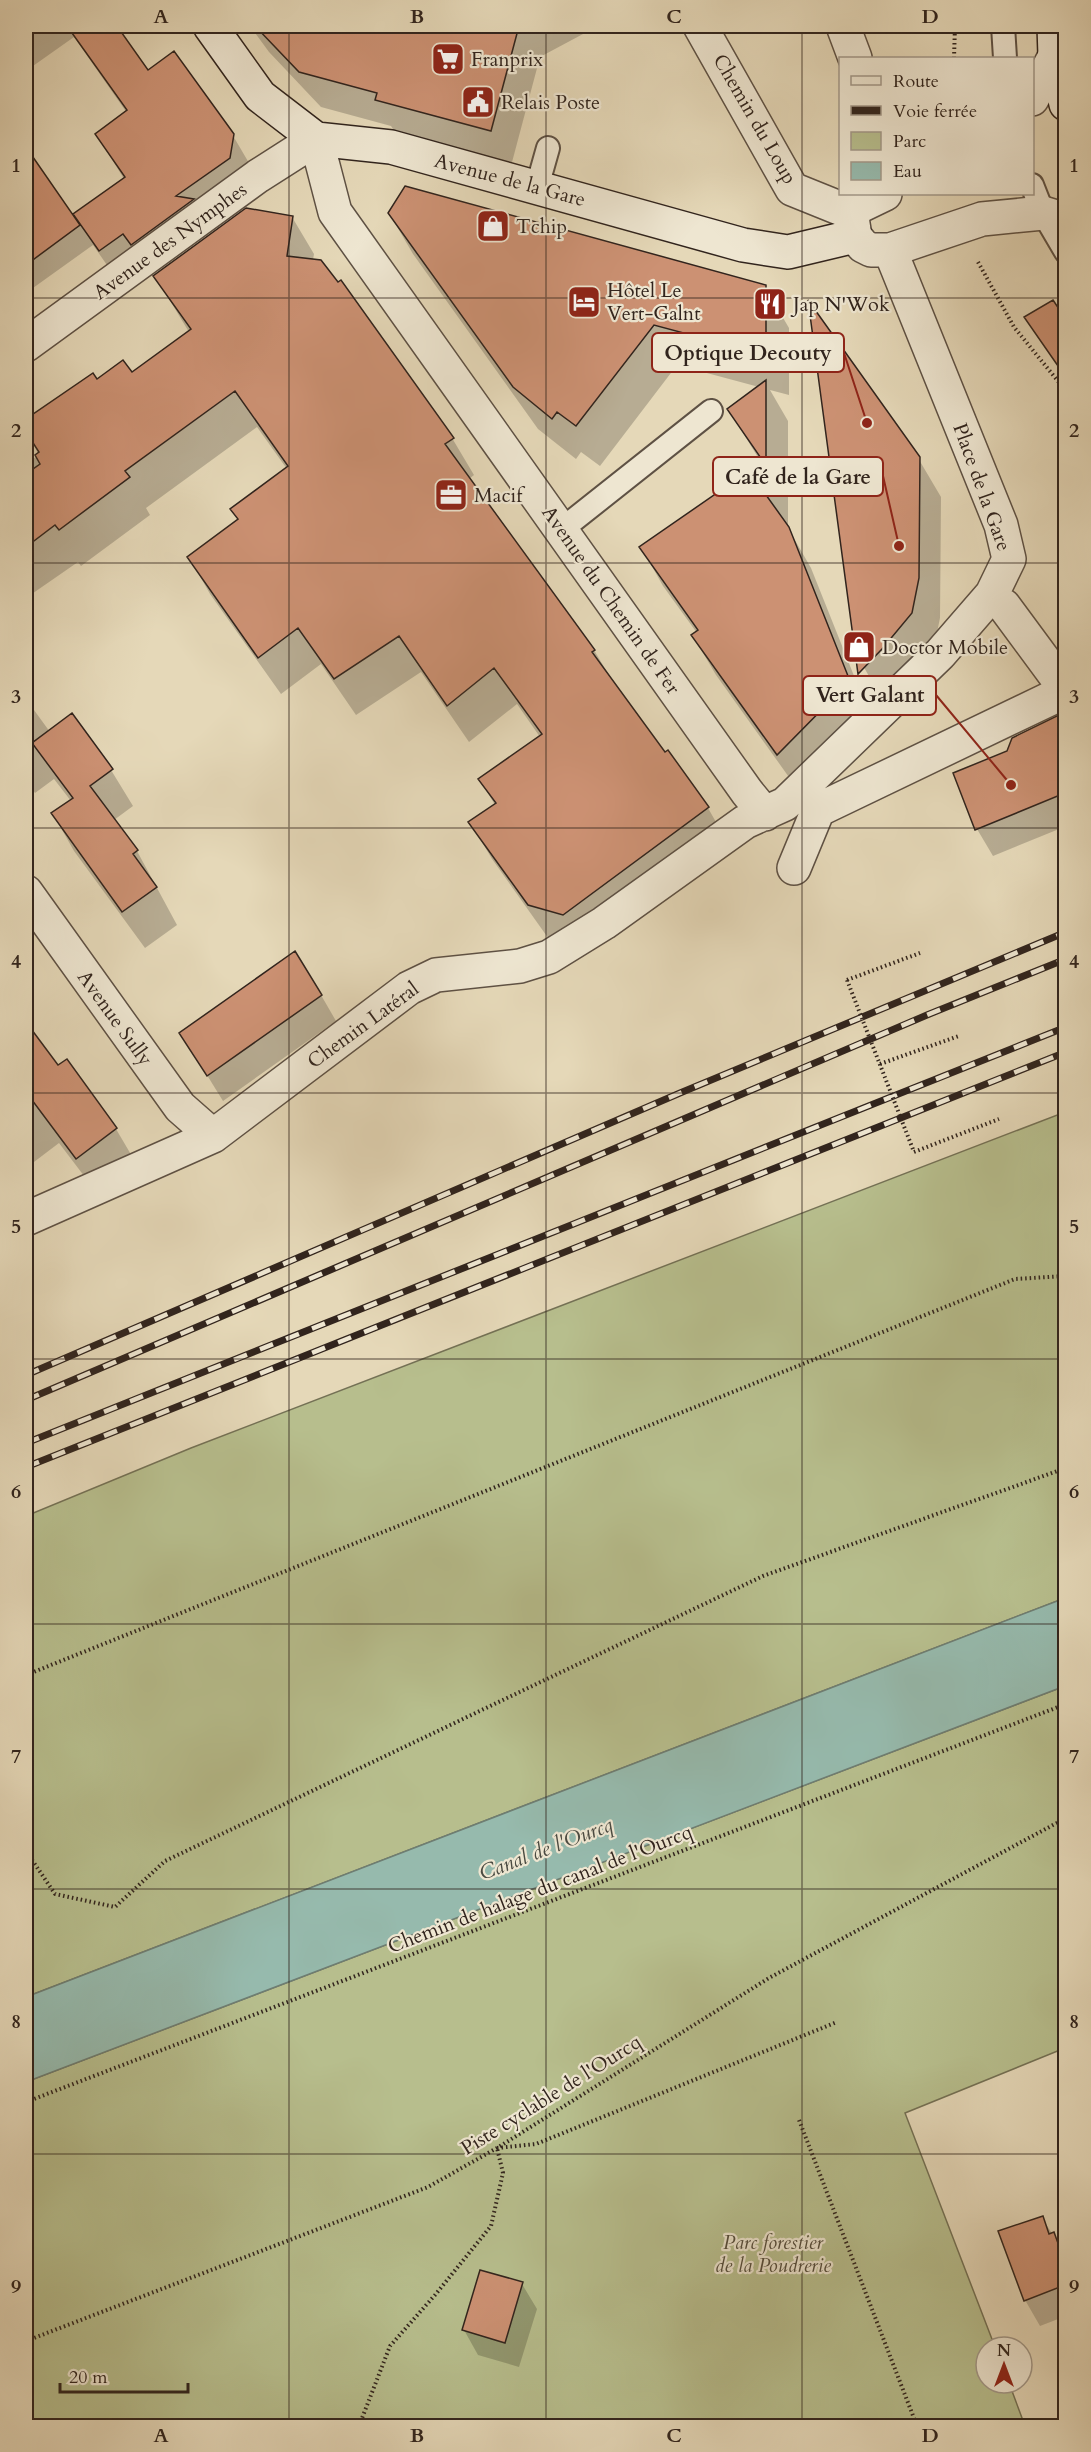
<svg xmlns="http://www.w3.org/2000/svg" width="1091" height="2452" font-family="Cardo,serif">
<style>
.green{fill:#b7be8d;stroke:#747155;stroke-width:1.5}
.water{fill:#96baad;stroke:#6e7e73;stroke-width:1.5}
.shadow{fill:#0003}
.building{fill:#cc9173;stroke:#31241d;stroke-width:1.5}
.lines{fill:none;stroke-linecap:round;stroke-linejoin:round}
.lane-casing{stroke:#5e5144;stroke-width:26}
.street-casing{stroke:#5e5144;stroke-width:36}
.secondary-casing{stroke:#31241d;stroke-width:36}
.path{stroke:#31241d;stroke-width:4;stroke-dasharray:1.5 3;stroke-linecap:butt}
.lane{stroke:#eee6d1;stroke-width:22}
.street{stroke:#eee6d1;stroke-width:33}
.secondary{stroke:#eee6d1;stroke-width:33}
.rail-casing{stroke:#31241d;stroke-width:7}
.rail{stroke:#eee6d1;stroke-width:4.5;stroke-dasharray:14;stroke-linecap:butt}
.path-bridge{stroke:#31241d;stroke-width:4;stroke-dasharray:1.5 3;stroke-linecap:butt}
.grid{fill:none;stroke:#31241d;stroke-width:1.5;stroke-opacity:0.55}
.labels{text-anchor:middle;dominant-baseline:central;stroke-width:4.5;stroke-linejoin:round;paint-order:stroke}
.poi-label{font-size:20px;fill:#31241d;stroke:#eee6d1;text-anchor:start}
.street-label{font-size:20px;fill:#31241d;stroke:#eee6d1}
.park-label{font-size:20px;font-style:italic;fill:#524a39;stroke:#eee6d1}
.water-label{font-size:21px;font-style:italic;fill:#4a4a41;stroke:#eee6d1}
.leader{fill:none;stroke:#8f2418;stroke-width:2}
.callout-dot{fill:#8f2418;stroke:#eee6d1;stroke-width:2}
.callout{fill:#eee6d1;stroke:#8f2418;stroke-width:2}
.callout-label{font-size:21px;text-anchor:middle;font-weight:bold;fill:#31241d}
.neatline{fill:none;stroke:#31241d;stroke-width:2}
.grid-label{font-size:20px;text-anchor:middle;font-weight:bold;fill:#31241d}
</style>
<rect width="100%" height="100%" fill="#e5d8b8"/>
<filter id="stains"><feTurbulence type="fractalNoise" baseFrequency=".00333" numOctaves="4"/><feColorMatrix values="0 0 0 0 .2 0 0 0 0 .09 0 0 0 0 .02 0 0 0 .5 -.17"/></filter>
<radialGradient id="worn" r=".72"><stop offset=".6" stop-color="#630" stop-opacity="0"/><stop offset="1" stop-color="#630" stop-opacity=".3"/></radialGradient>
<!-- green -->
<path class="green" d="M 1065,1112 L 1065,1598 L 26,1997 L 26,1516 L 191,1448 Z
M 1065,1686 L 1065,2048 L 905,2113 L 995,2347 L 986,2347 L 986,2383 L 1009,2383 L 1025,2426 L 26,2426 L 26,2082 Z"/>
<!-- water -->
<path class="water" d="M 1065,1598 L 1065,1686 L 26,2082 L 26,1997 Z"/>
<!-- shadow -->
<path class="shadow" d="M 26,26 L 115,26 L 147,72 L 232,134 L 249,163 L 116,278 L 93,245 L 26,293 L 26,184 L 41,172 L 72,216 L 124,179 L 97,135 L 127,113 L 74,37 L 33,66 L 26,56 Z
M 250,26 L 598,26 L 540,57 L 511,166 L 397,135 L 391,126 L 321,107 L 269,52 Z
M 26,86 L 30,93 L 26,96 Z
M 389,213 L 765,287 L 789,328 L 789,395 L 770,390 L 788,421 L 788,528 L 811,568 L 872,721 L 801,794 L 716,675 L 693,636 L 697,633 L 663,586 L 641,547 L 762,464 L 729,410 L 759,387 L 677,365 L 600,466 L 581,452 L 576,459 L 538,429 L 413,254 Z
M 292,217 L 314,254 L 313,260 L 452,438 L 474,475 L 469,479 L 594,650 L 613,682 L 665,754 L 668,752 L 708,808 L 729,845 L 551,942 L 492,859 L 470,822 L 495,805 L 480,780 L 540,737 L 517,704 L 469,742 L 421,672 L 356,715 L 321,664 L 281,694 L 210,594 L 189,557 L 239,520 L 232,510 L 287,469 L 257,427 L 146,508 L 150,515 L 81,566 L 78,562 L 26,598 L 26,464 L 39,455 L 26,431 L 26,421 L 93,375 L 97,381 L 132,374 L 189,332 L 155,276 Z
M 1052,302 L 1066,320 L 1066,382 L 1059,370 L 1061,367 Z
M 918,458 L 941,497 L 940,618 L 933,652 L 879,694 L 857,655 Z
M 26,699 L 50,732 L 111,770 L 133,806 L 114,820 L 137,851 L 177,925 L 145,948 L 74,851 L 53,814 L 71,801 L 54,779 L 35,793 L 26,780 Z
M 1066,714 L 1066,831 L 1064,827 L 993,856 L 977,829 L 1014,739 Z
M 321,995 L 336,1021 L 223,1101 L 181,1033 Z
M 26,1024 L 58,1068 L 67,1061 L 116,1129 L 136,1163 L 97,1193 L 59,1143 L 30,1165 L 26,1159 Z
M 1042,2218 L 1066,2255 L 1066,2316 L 1040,2326 L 1025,2300 Z
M 522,2284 L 537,2309 L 519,2367 L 478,2355 L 464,2330 Z"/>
<!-- building -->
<path class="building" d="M 67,26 L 117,26 L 148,70 L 174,51 L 234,134 L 230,158 L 176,196 L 194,199 L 131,245 L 123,234 L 99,251 L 73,214 L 125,177 L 95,134 L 127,110 Z
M 255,26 L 519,26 L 491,131 L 375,100 L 377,93 L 299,72 Z
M 26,147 L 80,225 L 26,265 Z
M 405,186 L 766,285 L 766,355 L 654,325 L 576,426 L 557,412 L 552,419 L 513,387 L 388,213 Z
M 246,208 L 293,216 L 287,256 L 321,260 L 338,282 L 341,280 L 454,438 L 445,444 L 595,650 L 592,652 L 665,752 L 668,750 L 709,807 L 563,915 L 528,905 L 468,822 L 496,803 L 478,779 L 542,734 L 494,668 L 447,706 L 399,636 L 334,679 L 298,628 L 258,658 L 187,557 L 238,519 L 230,509 L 288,466 L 235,391 L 125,471 L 130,477 L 59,530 L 55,525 L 26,547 L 26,474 L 40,464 L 35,455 L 39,452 L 26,432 L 26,419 L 93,373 L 97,379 L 123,360 L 132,372 L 191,329 L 153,276 Z
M 808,300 L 920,457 L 919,578 L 912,613 L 882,649 L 858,674 Z
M 1053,300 L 1065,318 L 1065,376 L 1024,317 Z
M 766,380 L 766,495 L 789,527 L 850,681 L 777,755 L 691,635 L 698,630 L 639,547 L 763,461 L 727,409 Z
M 1065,712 L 1065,793 L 975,830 L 953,773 L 1007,751 L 1012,738 Z
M 72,713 L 113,769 L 90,786 L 138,850 L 133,854 L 157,887 L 122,912 L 51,813 L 73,798 L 32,743 Z
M 295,951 L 322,995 L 207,1076 L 179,1033 Z
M 26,1022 L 58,1065 L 67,1059 L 117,1128 L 76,1159 L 26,1092 Z
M 1043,2216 L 1049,2234 L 1054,2232 L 1065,2263 L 1065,2285 L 1024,2301 L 998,2231 Z
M 480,2270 L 523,2282 L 505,2343 L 462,2330 Z"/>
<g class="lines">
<!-- lane casing -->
<g class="lane-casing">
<path id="lane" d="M 1003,26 L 1005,58
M 1032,185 L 1043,213 L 1066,252
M 537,187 L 548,148
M 561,530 L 711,411"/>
</g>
<!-- street casing -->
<g class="street-casing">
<path id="street" d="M 700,26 L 792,189 L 854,214
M 843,26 L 855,58
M 1032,99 L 1055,56
M 885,194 L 856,208 L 852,218 L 855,236 L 863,246 L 871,250 L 890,250 L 982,219 L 1043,213 L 1066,220
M 26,345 L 258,176 L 316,139 L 335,212 L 747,792 L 765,814
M 1004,606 L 1066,690
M 794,868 L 818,810 L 1066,691
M 26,892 L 180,1107 L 213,1136
M 26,1219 L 213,1136 L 409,988 L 436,975 L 520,966 L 549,957 L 604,923 L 745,822 L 785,804 L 940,654 L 992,594 L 1009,559 L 1001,525 L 890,250"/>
</g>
<!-- secondary casing -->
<g class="secondary-casing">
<path id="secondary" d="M 210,26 L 260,96 L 316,139 L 391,147 L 743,245 L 788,252 L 855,236
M 1054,26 L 1055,56 L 1066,104"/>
</g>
<!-- path -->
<path class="path" d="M 954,58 L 955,26
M 978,262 L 1014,327 L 1066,391
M 847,980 L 920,953
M 880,1064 L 959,1036
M 914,1152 L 999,1119
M 26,1675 L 1015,1279 L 1066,1276
M 26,1854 L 28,1854 L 55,1894 L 115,1907 L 165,1861 L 763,1576 L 1066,1468
M 26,2102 L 1066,1704
M 799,2120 L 917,2426
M 497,2148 L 536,2144 L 837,2022
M 26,2341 L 428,2187 L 497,2148 L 769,1978 L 1066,1818
M 359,2426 L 390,2346 L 435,2295 L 491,2226 L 503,2173 L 497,2148"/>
<!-- lane -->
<use href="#lane" class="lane"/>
<!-- street -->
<use href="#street" class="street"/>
<!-- secondary -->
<use href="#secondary" class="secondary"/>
<!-- rail casing -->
<g class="rail-casing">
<path id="rail" d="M 26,1375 L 680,1093 L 1066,932
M 26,1400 L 927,1015 L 1066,959
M 26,1443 L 1066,1027
M 26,1467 L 1066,1052"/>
</g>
<!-- rail -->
<use href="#rail" class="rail"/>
<!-- path-bridge -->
<path class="path-bridge" d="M 847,980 L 914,1152"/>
</g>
<!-- grid -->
<path class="grid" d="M 289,26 L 289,2426M 546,26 L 546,2426M 802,26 L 802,2426M 26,298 L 1066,298M 26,563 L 1066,563M 26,828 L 1066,828M 26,1093 L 1066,1093M 26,1359 L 1066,1359M 26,1624 L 1066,1624M 26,1889 L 1066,1889M 26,2154 L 1066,2154"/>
<!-- icons -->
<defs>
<g id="supermarket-square" transform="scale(1.725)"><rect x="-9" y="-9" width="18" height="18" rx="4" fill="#8f2418" stroke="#eee6d1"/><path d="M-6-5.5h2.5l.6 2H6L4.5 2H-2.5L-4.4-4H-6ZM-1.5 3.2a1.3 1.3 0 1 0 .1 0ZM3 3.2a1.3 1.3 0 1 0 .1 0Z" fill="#fff"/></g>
<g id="civic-square" transform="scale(1.725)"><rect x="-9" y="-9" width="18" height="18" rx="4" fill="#8f2418" stroke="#eee6d1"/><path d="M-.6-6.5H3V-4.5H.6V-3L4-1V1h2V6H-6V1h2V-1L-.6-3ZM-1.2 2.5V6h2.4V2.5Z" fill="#fff"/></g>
<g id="shop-square" transform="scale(1.725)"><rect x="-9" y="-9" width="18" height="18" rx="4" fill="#8f2418" stroke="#eee6d1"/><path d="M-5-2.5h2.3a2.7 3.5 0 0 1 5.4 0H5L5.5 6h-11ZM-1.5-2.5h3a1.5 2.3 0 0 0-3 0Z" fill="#fff"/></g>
<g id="hotel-square" transform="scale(1.725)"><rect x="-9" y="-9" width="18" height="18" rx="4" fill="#8f2418" stroke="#eee6d1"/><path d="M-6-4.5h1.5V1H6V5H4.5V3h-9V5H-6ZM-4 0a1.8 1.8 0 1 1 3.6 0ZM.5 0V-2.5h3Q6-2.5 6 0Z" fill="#fff"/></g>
<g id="restaurant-square" transform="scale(1.725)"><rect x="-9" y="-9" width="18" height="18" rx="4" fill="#8f2418" stroke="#eee6d1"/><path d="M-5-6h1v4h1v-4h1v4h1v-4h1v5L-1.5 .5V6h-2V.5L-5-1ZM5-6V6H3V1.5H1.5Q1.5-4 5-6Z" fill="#fff"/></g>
<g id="office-square" transform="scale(1.725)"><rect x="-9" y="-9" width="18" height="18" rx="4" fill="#8f2418" stroke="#eee6d1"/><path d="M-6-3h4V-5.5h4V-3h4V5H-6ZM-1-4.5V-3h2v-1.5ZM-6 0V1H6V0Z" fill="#fff"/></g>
</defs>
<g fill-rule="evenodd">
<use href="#supermarket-square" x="448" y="59"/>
<use href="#civic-square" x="478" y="102"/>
<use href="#shop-square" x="493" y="226"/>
<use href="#hotel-square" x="584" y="302"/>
<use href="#restaurant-square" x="770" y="304"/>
<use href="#office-square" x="451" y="495"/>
<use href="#shop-square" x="859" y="647"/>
</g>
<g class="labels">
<!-- poi labels -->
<g class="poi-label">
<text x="471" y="59">Franprix</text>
<text x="501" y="102">Relais Poste</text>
<text x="516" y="226">Tchip</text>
<text x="607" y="290">Hôtel Le<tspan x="607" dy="23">Vert-Galnt</tspan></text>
<text x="793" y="304">Jap N'Wok</text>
<text x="474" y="495">Macif</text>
<text x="882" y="647">Doctor Mobile</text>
</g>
<!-- street labels -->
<g class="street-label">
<text transform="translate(755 119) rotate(60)">Chemin du Loup</text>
<text transform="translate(510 180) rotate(15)">Avenue de la Gare</text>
<text transform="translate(170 241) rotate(-36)">Avenue des Nymphes</text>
<text transform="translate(982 487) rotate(70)">Place de la Gare</text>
<text transform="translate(611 600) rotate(55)">Avenue du Chemin de Fer</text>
<text transform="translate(115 1018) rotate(54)">Avenue Sully</text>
<text transform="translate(363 1025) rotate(-36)">Chemin Latéral</text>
<text transform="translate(540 1889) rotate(-21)">Chemin de halage du canal de l'Ourcq</text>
<text transform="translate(551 2095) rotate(-32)">Piste cyclable de l'Ourcq</text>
</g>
<!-- park labels -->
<g class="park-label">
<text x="773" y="2242">Parc forestier<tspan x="773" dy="23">de la Poudrerie</tspan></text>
</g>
<!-- water labels -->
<g class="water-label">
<text transform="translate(546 1849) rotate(-21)">Canal de l'Ourcq</text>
</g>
</g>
<!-- callouts -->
<path class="leader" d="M867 423L844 353M899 546L883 476M1011 785L936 695"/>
<g class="callout-dot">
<circle cx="867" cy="423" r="6"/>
<circle cx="899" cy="546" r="6"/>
<circle cx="1011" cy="785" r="6"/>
</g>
<g class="callout">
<rect x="652" y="333" width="192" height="39" rx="6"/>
<rect x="713" y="457" width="170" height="39" rx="6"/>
<rect x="803" y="676" width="133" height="39" rx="6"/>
</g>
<g class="callout-label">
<text x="748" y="360">Optique Decouty</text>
<text x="798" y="484">Café de la Gare</text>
<text x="870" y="702">Vert Galant</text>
</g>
<!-- margin -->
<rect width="1091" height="2452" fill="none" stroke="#e5d8b8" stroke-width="66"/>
<!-- legend -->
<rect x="839" y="57" width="195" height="138" fill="#eee6d1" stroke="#a29889" stroke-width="1.5"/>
<rect x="851" y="76" width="30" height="9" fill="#eee6d1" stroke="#a29889" stroke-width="1.5"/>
<text x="893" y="87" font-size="18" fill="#31241d">Route</text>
<rect x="851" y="106" width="30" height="9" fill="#31241d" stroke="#a29889" stroke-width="1.5"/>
<text x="893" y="117" font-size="18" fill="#31241d">Voie ferrée</text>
<rect x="851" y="132" width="30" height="18" fill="#b7be8d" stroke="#a29889" stroke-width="1.5"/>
<text x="893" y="147" font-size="18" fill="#31241d">Parc</text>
<rect x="851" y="162" width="30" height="18" fill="#96baad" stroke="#a29889" stroke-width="1.5"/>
<text x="893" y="177" font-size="18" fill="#31241d">Eau</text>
<!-- north arrow -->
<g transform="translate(1004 2365)"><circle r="28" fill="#eee6d1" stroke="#a29889" stroke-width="1.5"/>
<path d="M0-4.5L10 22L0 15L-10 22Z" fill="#8f2418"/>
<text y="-9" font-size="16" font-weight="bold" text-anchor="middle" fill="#31241d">N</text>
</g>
<!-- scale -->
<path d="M60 2383v9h128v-9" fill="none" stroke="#31241d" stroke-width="3"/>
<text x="69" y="2383" font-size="18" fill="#31241d" stroke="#eee6d1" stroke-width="4.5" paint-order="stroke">20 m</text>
<rect x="33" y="33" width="1025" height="2386" class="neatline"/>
<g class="grid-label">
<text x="161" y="23">A</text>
<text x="417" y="23">B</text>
<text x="674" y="23">C</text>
<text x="930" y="23">D</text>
<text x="16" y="172">1</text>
<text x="1074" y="172">1</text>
<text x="16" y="437">2</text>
<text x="1074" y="437">2</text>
<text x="16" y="703">3</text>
<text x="1074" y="703">3</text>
<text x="16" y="968">4</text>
<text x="1074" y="968">4</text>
<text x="16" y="1233">5</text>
<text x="1074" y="1233">5</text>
<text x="16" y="1498">6</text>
<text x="1074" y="1498">6</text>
<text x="16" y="1763">7</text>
<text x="1074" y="1763">7</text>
<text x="16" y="2028">8</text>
<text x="1074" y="2028">8</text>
<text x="16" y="2293">9</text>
<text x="1074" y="2293">9</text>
<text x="161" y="2442">A</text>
<text x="417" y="2442">B</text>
<text x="674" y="2442">C</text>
<text x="930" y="2442">D</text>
</g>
<rect width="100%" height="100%" filter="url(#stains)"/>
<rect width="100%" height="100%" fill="url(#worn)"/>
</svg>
